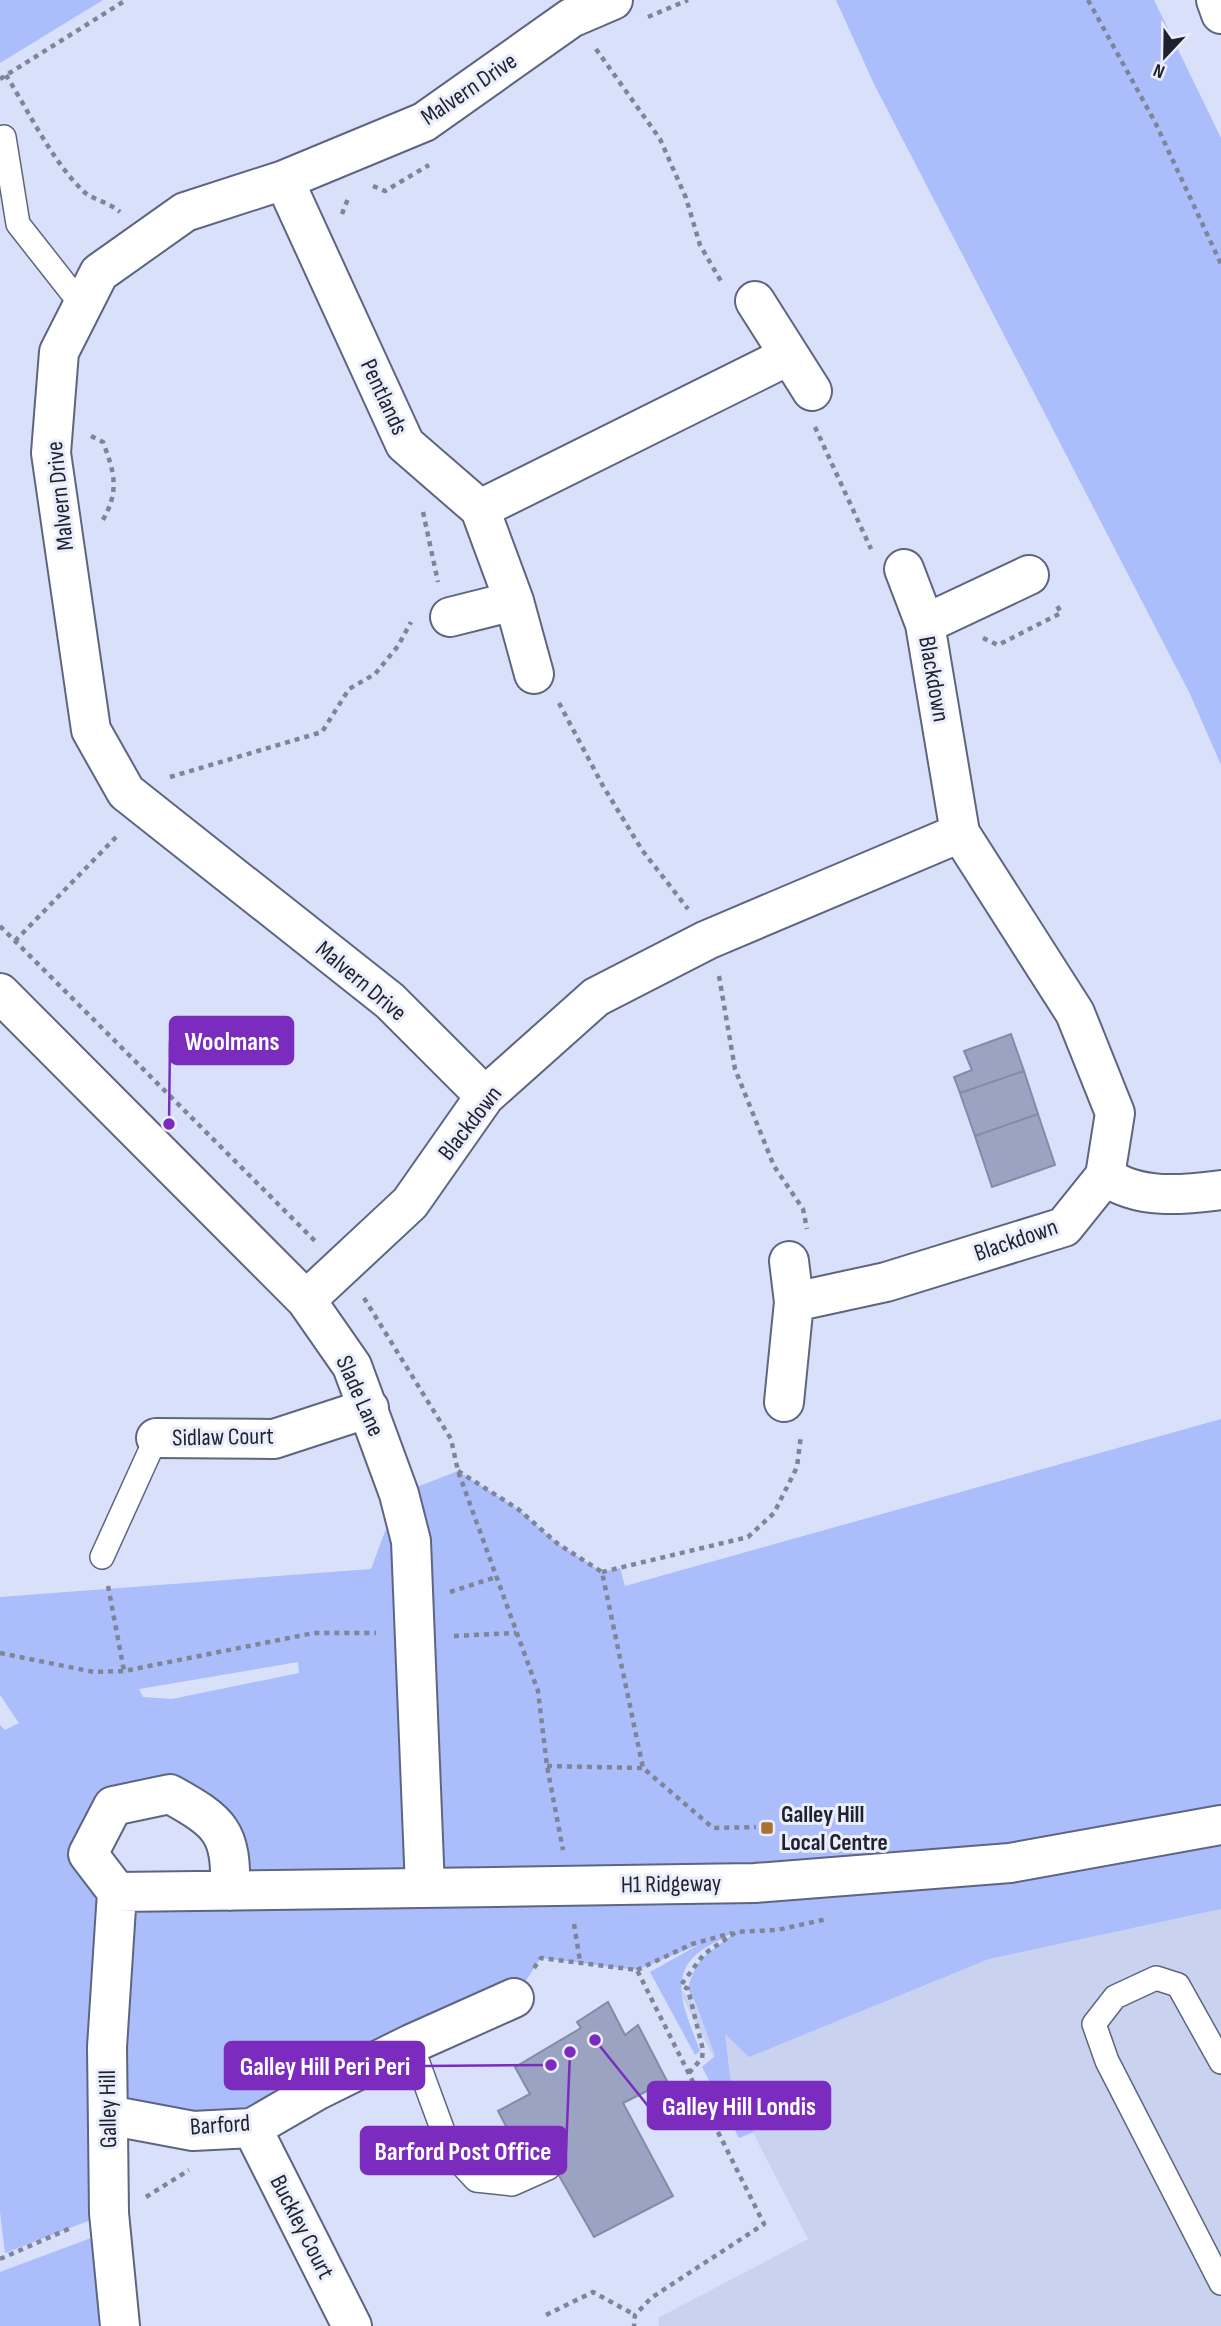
<svg xmlns="http://www.w3.org/2000/svg" width="1221" height="2326" font-family="'Sofia Sans Condensed',sans-serif">
<style>
.built{fill:#c9d3f0}
.green{fill:#abbdfa;fill-rule:evenodd}
.building{fill:#9aa3c1;stroke:#828ba8;stroke-width:2}
.lines{fill:none;stroke-linecap:round;stroke-linejoin:round}
.service-casing{stroke:#5d6580;stroke-width:26}
.minor-casing{stroke:#5d6580;stroke-width:42}
.tertiary-casing{stroke:#5d6580;stroke-width:42}
.path{stroke:#7f8598;stroke-width:4.5;stroke-dasharray:5 5;stroke-linecap:butt}
.service{stroke:#fff;stroke-width:23}
.minor{stroke:#fff;stroke-width:38}
.tertiary{stroke:#fff;stroke-width:38}
.minor-bridge-casing{stroke:#5d6580;stroke-width:42;stroke-linecap:butt}
.minor-bridge{stroke:#fff;stroke-width:38}
.poi-dot{fill:#ab7131;stroke:#eaeefb;stroke-width:2.5}
.labels{text-anchor:middle;dominant-baseline:central;stroke-width:6;stroke-linejoin:round;paint-order:stroke}
.street-label{font-size:24px;fill:#1f222e;stroke:#eaeefb}
.poi-label{font-size:24px;font-weight:bold;fill:#1f222e;stroke:#eaeefb;text-anchor:start}
.leader{fill:none;stroke:#7b2cbf;stroke-width:2.5}
.callout-dot{fill:#7b2cbf;stroke:#eaeefb;stroke-width:2.5}
.callout{fill:#7b2cbf;stroke:#7b2cbf;stroke-width:2.5}
.callout-label{font-size:26px;text-anchor:middle;font-weight:bold;fill:#fff}
</style>
<rect width="100%" height="100%" fill="#d8e0fa"/>
<!-- built -->
<path class="built" d="M 1221,1909 L 1221,2326 L 659,2326 L 658,2318 L 808,2239 L 676,1985 L 749,2056 L 989,1959 Z"/>
<!-- green -->
<path class="green" d="M 0,0 L 103,0 L 0,63 Z
M 836,0 L 1154,0 L 1221,138 L 1221,765 L 1190,694 L 873,82 Z
M 1221,1419 L 1221,1909 L 989,1959 L 749,2057 L 725,2034 L 731,2085 L 754,2132 L 739,2138 L 702,2067 L 715,2056 L 697,2006 L 688,1989 C 696,1955 711,1953 734,1933 C 727,1935 722,1939 712,1944 C 662,1970 685,2009 700,2051 L 695,2055 L 650,1972 L 700,1944 L 637,1970 L 541,1958 L 514,1998 L 281,2111 L 109,2116 L 109,2213 L 5,2253 L 0,2212 L 0,1725 L 5,1730 L 19,1723 L 0,1695 L 0,1597 L 371,1569 L 399,1494 L 458,1471 L 518,1509 L 558,1544 L 602,1572 L 620,1568 L 625,1586 ZM 298,1662 L 299,1673 L 172,1699 L 143,1697 L 139,1689 ZM 170,1794 L 231,1854 L 230,1891 L 117,1892 L 88,1854 L 113,1806 Z
M 91,2238 L 103,2326 L 0,2326 L 0,2272 Z"/>
<!-- building -->
<path class="building" d="M 1011,1034 L 1024,1071 L 960,1093 L 954,1077 L 972,1070 L 964,1051 Z
M 1024,1071 L 1038,1114 L 975,1136 L 960,1093 Z
M 1038,1114 L 1055,1165 L 992,1187 L 975,1136 Z
M 608,2002 L 625,2035 L 638,2025 L 667,2081 L 623,2103 L 673,2196 L 594,2237 L 541,2144 L 520,2153 L 498,2111 L 530,2094 L 515,2067 L 581,2028 L 577,2022 Z"/>
<g class="lines">
<!-- service casing -->
<g class="service-casing">
<path id="service" d="M 4,137 L 18,224 L 73,294 L 84,302
M 102,1557 L 156,1438
M 411,2044 L 451,2153 L 476,2180 L 512,2184 L 548,2168
M 1221,2062 L 1178,1985 L 1156,1978 L 1115,1997 L 1094,2024 L 1107,2061 L 1221,2283"/>
</g>
<!-- minor casing -->
<g class="minor-casing">
<path id="minor" d="M 284,180 L 405,444 L 480,509 L 514,601 L 534,674
M 755,301 L 812,391
M 480,509 L 788,356
M 450,617 L 514,601
M 925,624 L 1029,575
M 0,993 L 306,1300 L 352,1366 L 399,1494 L 411,1541 L 425,1888
M 485,1096 L 390,1001 L 126,792 L 91,730 L 51,453 L 59,352 L 99,273 L 185,212 L 284,180 L 424,122 L 571,18 L 613,0
M 1105,1176 C 1139,1200 1182,1195 1221,1190
M 789,1261 L 794,1302
M 306,1300 L 410,1203 L 485,1096 L 596,997 L 707,940 L 960,833
M 784,1402 L 794,1302 L 886,1282 L 1064,1227 L 1105,1176 L 1115,1113 L 1075,1013 L 960,833 L 925,624 L 904,569
M 156,1438 L 274,1439 L 369,1408
M 685,1884 L 755,1883 L 1010,1863 L 1221,1825
M 117,1892 L 107,2047 L 109,2213 L 120,2326
M 117,1892 L 496,1887
M 117,1892 L 88,1854 L 113,1806 L 170,1794 C 220,1822 232,1831 230,1891
M 108,2115 L 193,2131 L 252,2128 L 316,2091 L 411,2044 L 514,1998
M 252,2128 L 352,2326"/>
</g>
<!-- tertiary casing -->
<g class="tertiary-casing">
<path id="tertiary" d="M 1216,0 L 1221,14"/>
</g>
<!-- path -->
<path class="path" d="M 1088,0 L 1155,122 L 1221,264
M 648,17 L 688,0
M 596,49 L 660,139 L 686,198 L 700,245 L 722,283
M 6,75 C 29,112 51,159 82,190 C 92,200 109,202 120,212
M 0,79 L 126,0
M 373,186 L 385,191 L 429,165
M 342,214 L 349,196
M 815,427 L 871,549
M 91,436 L 103,442 C 115,474 120,492 101,523
M 423,512 L 438,582
M 983,638 L 998,645 L 1061,613 L 1055,602
M 559,703 L 603,786 L 642,850 L 688,909
M 170,777 L 322,732 L 349,689 L 375,674 L 398,646 L 411,622
M 0,926 L 315,1241
M 15,941 L 119,834
M 719,976 L 735,1069 L 774,1166 L 803,1209 L 807,1229
M 364,1298 L 451,1439 L 458,1471 L 538,1691 L 547,1766 L 563,1850
M 458,1471 L 518,1509 L 558,1544 L 602,1572 L 643,1768 L 713,1828 L 756,1827
M 602,1572 L 748,1537 L 774,1513 L 797,1467 L 801,1435
M 108,1586 L 124,1671
M 450,1592 L 496,1577
M 454,1636 L 516,1633
M 0,1653 L 94,1672 L 124,1671 L 314,1633 L 376,1633
M 547,1766 L 643,1768
M 574,1924 L 580,1961
M 534,1968 L 541,1958 L 637,1970 L 764,2224 L 651,2298 L 635,2315 L 634,2326
M 637,1970 L 692,1944 L 732,1933
M 689,2073 L 702,2058 L 703,2050 L 688,1989 L 681,1985 L 704,1954 L 736,1932 L 777,1930 L 827,1919
M 146,2197 L 189,2170
M 0,2259 L 73,2227
M 546,2315 L 593,2292 L 635,2315"/>
<!-- service -->
<use href="#service" class="service"/>
<!-- minor -->
<use href="#minor" class="minor"/>
<!-- tertiary -->
<use href="#tertiary" class="tertiary"/>
<!-- minor-bridge casing -->
<g class="minor-bridge-casing">
<path id="minor-bridge" d="M 496,1887 L 685,1884"/>
</g>
<!-- minor-bridge -->
<use href="#minor-bridge" class="minor-bridge"/>
</g>
<!-- markers -->
<rect class="poi-dot" x="760" y="1821" width="14" height="14" rx="3.5"/>
<g class="labels">
<!-- street labels -->
<g class="street-label">
<text transform="translate(469 89) rotate(-34)">Malvern Drive</text>
<text transform="translate(384 397) rotate(65)">Pentlands</text>
<text transform="translate(60 496) rotate(-96)">Malvern Drive</text>
<text transform="translate(934 679) rotate(80)">Blackdown</text>
<text transform="translate(361 981) rotate(40)">Malvern Drive</text>
<text transform="translate(470 1123) rotate(-52)">Blackdown</text>
<text transform="translate(1016 1240) rotate(-19)">Blackdown</text>
<text transform="translate(360 1396) rotate(66)">Slade Lane</text>
<text transform="translate(223 1437) rotate(-1)">Sidlaw Court</text>
<text transform="translate(671 1884) rotate(-1)">H1 Ridgeway</text>
<text transform="translate(108 2109) rotate(-91)">Galley Hill</text>
<text transform="translate(220 2125) rotate(-4)">Barford</text>
<text transform="translate(302 2227) rotate(63)">Buckley Court</text>
</g>
<!-- poi labels -->
<g class="poi-label">
<text x="781" y="1814">Galley Hill<tspan x="781" dy="28">Local Centre</tspan></text>
</g>
</g>
<!-- callouts -->
<path class="leader" d="M169 1124L170 1041M551 2065L424 2066M595 2040L648 2106M570 2052L566 2151"/>
<g class="callout-dot">
<circle cx="169" cy="1124" r="7"/>
<circle cx="551" cy="2065" r="7"/>
<circle cx="595" cy="2040" r="7"/>
<circle cx="570" cy="2052" r="7"/>
</g>
<g class="callout">
<rect x="170" y="1017" width="123" height="47" rx="7"/>
<rect x="225" y="2042" width="199" height="47" rx="7"/>
<rect x="648" y="2082" width="182" height="47" rx="7"/>
<rect x="361" y="2127" width="205" height="47" rx="7"/>
</g>
<g class="callout-label">
<text x="232" y="1050">Woolmans</text>
<text x="325" y="2075">Galley Hill Peri Peri</text>
<text x="739" y="2115">Galley Hill Londis</text>
<text x="463" y="2160">Barford Post Office</text>
</g>
<!-- north arrow -->
<g transform="translate(1165 56) rotate(202)" stroke="#eaeefb" stroke-width="5" paint-order="stroke">
<path d="M0-5L12 26L0 18L-12 26Z" fill="#1f222e"/>
<text y="-10" font-size="19" font-weight="bold" text-anchor="middle" fill="#1f222e">N</text>
</g>
</svg>
